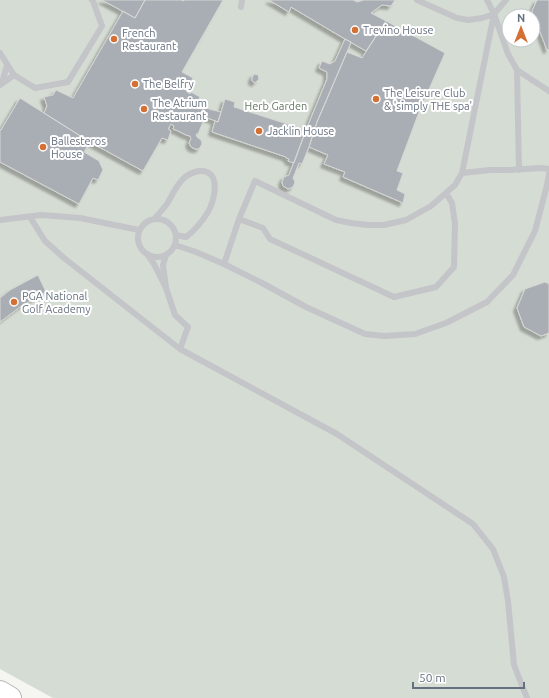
<svg xmlns="http://www.w3.org/2000/svg" width="549" height="698" font-family="Ubuntu,sans-serif">
<style>
.green{fill:#d5dcd3;fill-rule:evenodd}
.building{fill:#a9aeb5;stroke:#d6d6d4;filter:url(#shadow)}
.lines{fill:none;stroke-linecap:round;stroke-linejoin:round}
.highway-casing{stroke:#b5b7ba;stroke-width:24}
.lane{stroke:#c3c5c9;stroke-width:6}
.highway{stroke:#fff;stroke-width:22}
.poi-dot{fill:#d47033;stroke:#fff;stroke-width:1.5}
.labels{text-anchor:middle;dominant-baseline:central;stroke-width:4;stroke-linejoin:round;paint-order:stroke}
.poi-label{font-size:11px;fill:#667180;stroke:#fff;text-anchor:start}
.park-label{font-size:11px;fill:#667865;stroke:#fff}
</style>
<defs>
<filter id="shadow"><feDropShadow dx="-3.5" dy="3.5" stdDeviation="1" flood-color="#0004"/></filter>
</defs>
<rect width="100%" height="100%" fill="#f5f5f2"/>
<!-- green -->
<path class="green" d="M 0,0 L 549,0 L 549,698 L 53,698 L 0,669 ZM 509,16 L 533,16 L 533,40 L 509,40 Z"/>
<!-- building -->
<path class="building" d="M 102,0 L 145,0 L 135,18 Z
M 145,0 L 181,0 L 184,1 L 184,0 L 223,0 L 182,72 L 193,78 L 186,91 L 190,94 L 191,92 L 200,97 L 197,102 L 205,106 L 200,115 L 205,117 L 198,134 L 196,134 L 197,137 L 201,140 L 202,144 L 199,149 L 195,149 L 191,147 L 189,143 L 191,139 L 190,136 L 186,135 L 178,131 L 173,129 L 174,126 L 171,124 L 168,129 L 171,131 L 168,140 L 162,138 L 143,171 L 90,142 L 44,113 L 47,106 L 44,97 L 53,95 L 56,90 L 73,98 L 123,11 L 135,18 Z
M 269,0 L 353,0 L 357,2 L 364,0 L 395,0 L 391,6 L 382,5 L 371,13 L 386,21 L 366,51 L 345,39 L 291,7 L 289,12 Z
M 537,0 L 549,0 L 549,49 L 547,50 L 532,11 Z
M 386,21 L 445,53 L 419,112 L 397,171 L 403,173 L 397,190 L 405,194 L 403,203 L 343,177 L 345,172 L 324,164 L 328,155 L 309,147 L 317,122 L 347,52 L 362,58 Z
M 345,39 L 351,42 L 347,52 L 317,122 L 309,147 L 302,164 L 299,163 L 293,178 L 295,182 L 293,187 L 288,189 L 283,186 L 282,182 L 284,177 L 289,175 L 306,130 L 327,79 L 327,72 L 319,68 L 322,61 L 330,64 L 335,61 Z
M 254,74 L 258,75 L 259,79 L 255,83 L 252,81 L 252,78 Z
M 20,98 L 44,113 L 90,142 L 84,152 L 99,161 L 103,170 L 98,180 L 93,178 L 79,204 L 0,162 L 0,130 L 1,130 Z
M 225,99 L 235,102 L 234,107 L 306,130 L 294,163 L 288,161 L 289,159 L 286,158 L 286,157 L 212,132 L 215,121 L 218,122 Z
M 205,106 L 209,109 L 221,112 L 218,122 L 200,115 Z
M 38,275 L 46,292 L 20,307 L 0,322 L 0,298 L 10,290 Z
M 545,282 L 549,284 L 549,333 L 541,336 L 524,327 L 517,308 L 525,289 Z"/>
<g class="lines">
<!-- highway casing -->
<g class="highway-casing">
<path id="highway" d="M 0,692 L 10,698"/>
</g>
<!-- lane -->
<path class="lane" d="M 417,0 L 457,18 L 468,20 L 482,18 L 494,14
M 487,0 L 494,14 L 508,54 L 517,70 L 549,91
M 241,7 L 242,0
M 0,53 L 14,75 L 0,85
M 517,70 L 519,170
M 14,75 L 35,88 L 68,82 L 102,26 L 93,1 L 92,0
M 2,83 L 7,65
M 462,173 L 494,14 L 506,0
M 30,217 L 45,241 L 64,258 L 180,349
M 155,218 C 159,214 163,209 167,204 C 173,194 176,185 185,177 C 190,173 194,172 199,171 C 222,169 215,200 208,212 C 203,220 194,231 186,237 L 176,235
M138 238a19 19 0 1 1 38 0a19 19 0 1 1-38 0Z
M 239,219 L 263,228 L 270,239 L 394,297 L 436,287 L 454,267 L 455,224 L 452,203 L 446,193
M 0,220 L 41,215 L 80,218 L 139,230
M 175,245 L 196,252 L 224,264 L 262,283 L 306,307 L 365,334 L 384,336 L 415,334 L 446,323 L 487,302 L 513,275 L 535,231 L 547,185 L 549,174
M 147,254 L 154,264 L 166,288 L 163,265 L 166,255
M 224,264 L 239,219 L 255,181 L 336,220 L 351,223 L 368,225 L 384,225 L 406,220 L 431,206 L 455,185 L 462,173 L 490,170 L 509,170 L 541,168 L 549,169
M 166,288 L 175,315 L 188,327 L 180,349 L 337,434 L 473,524 L 493,549 L 504,577 L 508,601 L 514,665 L 527,698"/>
<!-- highway -->
<use href="#highway" class="highway"/>
</g>
<!-- markers -->
<g class="poi-dot">
<circle cx="355" cy="30" r="4"/>
<circle cx="114" cy="39" r="4"/>
<circle cx="135" cy="84" r="4"/>
<circle cx="376" cy="99" r="4"/>
<circle cx="144" cy="109" r="4"/>
<circle cx="259" cy="131" r="4"/>
<circle cx="43" cy="147" r="4"/>
<circle cx="14" cy="302" r="4"/>
</g>
<g class="labels">
<!-- poi labels -->
<g class="poi-label">
<text x="363" y="30">Trevino House</text>
<text x="122" y="33">French<tspan x="122" dy="13">Restaurant</tspan></text>
<text x="143" y="84">The Belfry</text>
<text x="384" y="93">The Leisure Club<tspan x="384" dy="13">&amp; 'simply THE spa'</tspan></text>
<text x="152" y="103">The Atrium<tspan x="152" dy="13">Restaurant</tspan></text>
<text x="267" y="131">Jacklin House</text>
<text x="51" y="141">Ballesteros<tspan x="51" dy="13">House</tspan></text>
<text x="22" y="296">PGA National<tspan x="22" dy="13">Golf Academy</tspan></text>
</g>
<!-- park labels -->
<g class="park-label">
<text x="276" y="106">Herb Garden</text>
</g>
</g>
<!-- north arrow -->
<g transform="translate(521 28)"><circle r="19" fill="#ffffff" stroke="#c2c6cc"/>
<path d="M0-3L7 15L0 10L-7 15Z" fill="#d47033"/>
<text y="-6" font-size="11" font-weight="bold" text-anchor="middle" fill="#667180">N</text>
</g>
<!-- scale -->
<path d="M413 682v6h111v-6" fill="none" stroke="#667180" stroke-width="2"/>
<text x="419" y="682" font-size="12" fill="#667180" stroke="#ffffff" stroke-width="3" paint-order="stroke">50 m</text>
</svg>
